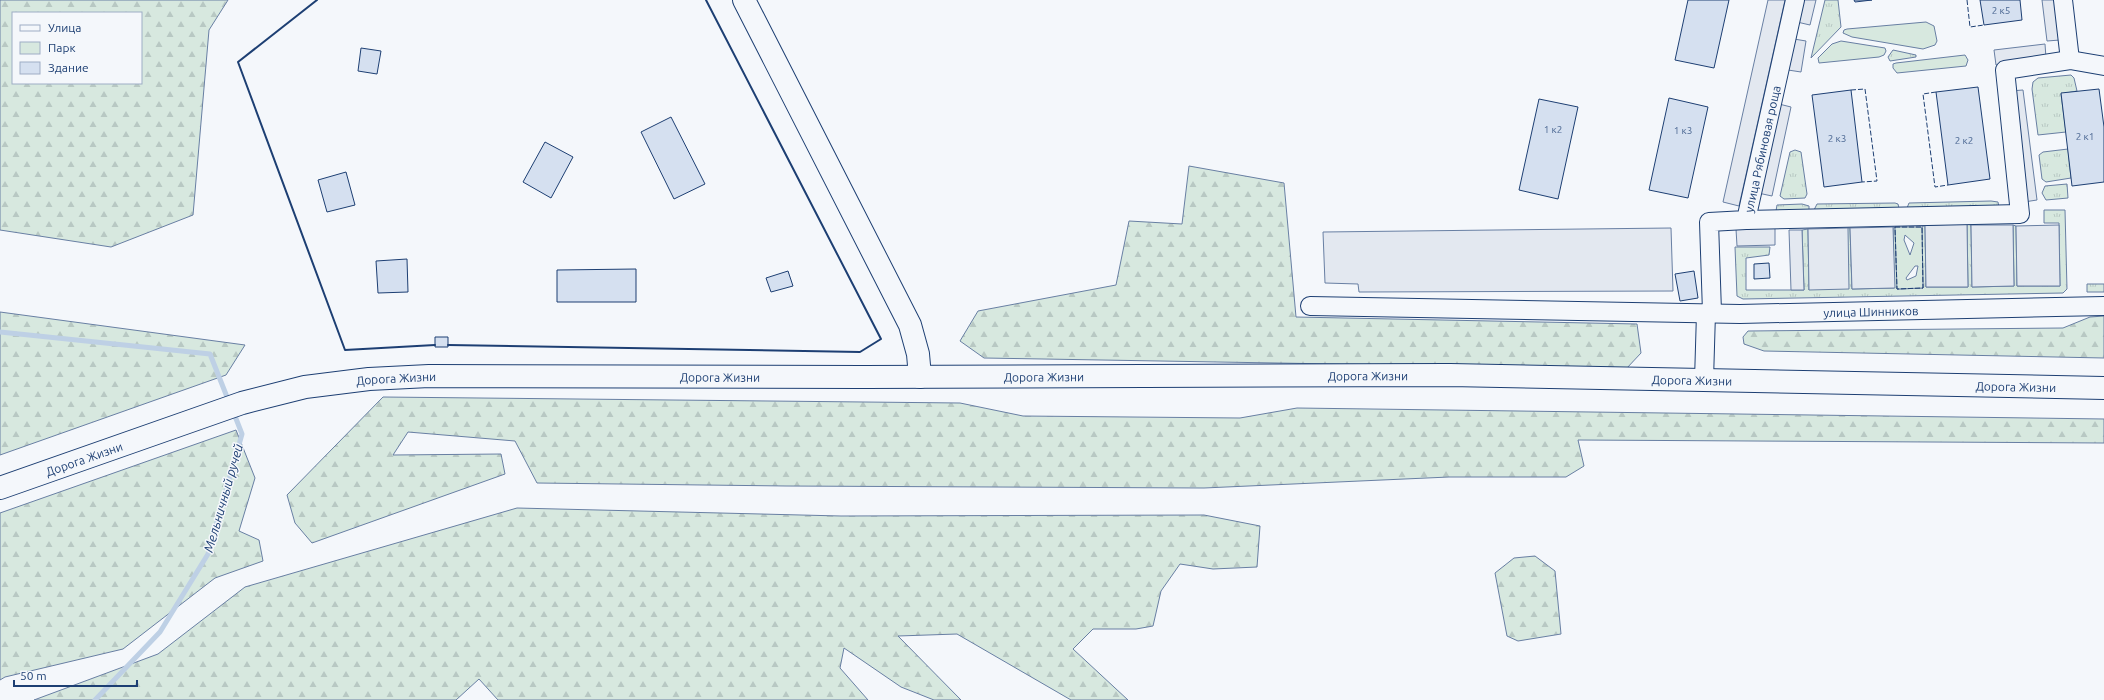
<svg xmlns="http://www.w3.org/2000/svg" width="2104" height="700" font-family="Ubuntu,sans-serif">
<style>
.grass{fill:url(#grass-tufts);stroke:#687fa3}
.forest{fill:url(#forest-firs);stroke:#687fa3;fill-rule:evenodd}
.park{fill:#d7e8df;stroke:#687fa3;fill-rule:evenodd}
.parking{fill:#e3e8f0;stroke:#687fa3}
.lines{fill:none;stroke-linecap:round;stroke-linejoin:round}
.stream{stroke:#bed0e5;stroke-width:5}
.building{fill:#d5e0f0;stroke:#1d3f73}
.minor-casing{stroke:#1d3f73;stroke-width:20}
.major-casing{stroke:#1d3f73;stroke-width:24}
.minor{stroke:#f4f7fb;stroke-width:18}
.major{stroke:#f4f7fb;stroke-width:22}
.fence{stroke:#1d3f73;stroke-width:1;stroke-dasharray:5 2;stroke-linecap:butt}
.wall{stroke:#1d3f73;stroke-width:2}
.labels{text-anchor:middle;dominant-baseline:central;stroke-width:3;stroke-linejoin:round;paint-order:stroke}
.number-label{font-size:10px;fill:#4b6792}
.street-label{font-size:12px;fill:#1d3f73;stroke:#f4f7fb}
.water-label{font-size:13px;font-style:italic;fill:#1d3f73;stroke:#f4f7fb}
</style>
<defs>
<pattern id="grass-tufts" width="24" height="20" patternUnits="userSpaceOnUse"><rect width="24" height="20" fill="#d7e8df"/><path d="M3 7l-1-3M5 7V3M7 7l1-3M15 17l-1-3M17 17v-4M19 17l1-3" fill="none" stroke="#b8c8c3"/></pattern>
<pattern id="forest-firs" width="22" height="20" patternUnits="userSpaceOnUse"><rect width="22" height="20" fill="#d7e8df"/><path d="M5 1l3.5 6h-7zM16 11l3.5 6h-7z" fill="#b8c8c3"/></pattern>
</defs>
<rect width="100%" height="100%" fill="#f4f7fb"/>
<!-- grass -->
<path class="grass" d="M 1825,0 L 1838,0 L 1841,27 L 1811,58 Z
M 1893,50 L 1916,55 L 1916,57 L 1890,61 L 1888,57 Z
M 2071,75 L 2074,78 L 2077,91 L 2061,94 L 2066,132 L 2038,135 L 2032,89 L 2033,82 L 2038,78 Z
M 2068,149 L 2071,178 L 2046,182 L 2042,179 L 2039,155 L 2043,152 Z
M 1795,150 L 1801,152 L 1807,194 L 1805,198 L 1784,199 L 1780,196 L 1790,152 Z
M 2067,184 L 2068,198 L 2046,200 L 2042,193 L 2045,186 Z
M 1991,201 L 1998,202 L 1999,207 L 1907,208 L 1909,203 Z
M 1895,203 L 1898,204 L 1899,208 L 1814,210 L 1817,204 Z
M 1802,204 L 1809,206 L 1809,211 L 1776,211 L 1777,205 Z
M 2044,210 L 2065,210 L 2067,289 L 2063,293 L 1743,299 L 1737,296 L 1735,247 L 1770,247 L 1769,255 L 1746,258 L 1746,290 L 1804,290 L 1802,230 L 1808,229 L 1809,290 L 1848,228 L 1850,228 L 1852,289 L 1894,288 L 1893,227 L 1895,227 L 1897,289 L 1923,288 L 1922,227 L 1925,225 L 1926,287 L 1968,287 L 1967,224 L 1971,225 L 1972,287 L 2014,286 L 2013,225 L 2016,226 L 2017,286 L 2060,286 L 2059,223 L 2044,223 Z
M 2087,284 L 2104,284 L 2104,292 L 2087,292 Z"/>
<!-- forest -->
<path class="forest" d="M 0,0 L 228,0 L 209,30 L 193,215 L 111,247 L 0,230 ZM 13,13 L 141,13 L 141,83 L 13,83 Z
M 1189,166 L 1284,183 L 1296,317 L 1637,324 L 1641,353 L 1626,369 L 984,358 L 960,341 L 978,311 L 1116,285 L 1129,221 L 1182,224 Z
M 0,312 L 245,345 L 226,375 L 0,455 Z
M 2104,316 L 2104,358 L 1764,351 L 1744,344 L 1743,337 L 1748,331 L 2063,328 L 2090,317 Z
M 383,397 L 960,403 L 1023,416 L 1240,418 L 1297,408 L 2104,419 L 2104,443 L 1578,440 L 1584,466 L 1566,477 L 1449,477 L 1204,488 L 786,486 L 537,483 L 515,441 L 408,432 L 393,455 L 501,454 L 505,474 L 312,543 L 295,523 L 287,495 Z
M 236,430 L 255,478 L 239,531 L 259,540 L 263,561 L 215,578 L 123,649 L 5,677 L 0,680 L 0,513 Z
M 517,508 L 841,516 L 1204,515 L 1260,526 L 1257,567 L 1213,569 L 1180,564 L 1161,591 L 1153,626 L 1136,629 L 1093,629 L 1073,649 L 1128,700 L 1071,700 L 957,634 L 898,636 L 961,700 L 934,700 L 901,687 L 844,648 L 840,668 L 868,700 L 498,700 L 479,679 L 456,700 L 34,700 L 158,654 L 245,587 Z
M 1535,556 L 1555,571 L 1561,634 L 1518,641 L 1507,636 L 1495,573 L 1514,558 Z"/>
<!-- park -->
<path class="park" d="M 1926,22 L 1934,26 L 1937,41 L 1935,45 L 1923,49 L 1852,37 L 1843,33 L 1844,30 L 1847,29 Z
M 1841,41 L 1885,48 L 1886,51 L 1884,55 L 1879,57 L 1819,63 L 1818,58 L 1832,44 Z
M 1965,55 L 1968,60 L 1966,66 L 1897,73 L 1893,68 L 1893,64 L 1896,63 Z
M 1922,227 L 1923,288 L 1897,289 L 1895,227 ZM 1905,235 L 1914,243 L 1910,255 L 1904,240 ZM 1915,266 L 1918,266 L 1916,276 L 1907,280 L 1906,278 Z"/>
<!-- parking -->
<path class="parking" d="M 1768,0 L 1785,0 L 1739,206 L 1723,202 Z
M 1802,0 L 1816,0 L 1810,25 L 1797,22 Z
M 2042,0 L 2055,0 L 2060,40 L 2047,41 Z
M 1794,39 L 1806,41 L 1801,72 L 1788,70 Z
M 2045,44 L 2046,58 L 1996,65 L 1994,50 Z
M 2023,90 L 2037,200 L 2024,202 L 2010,91 Z
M 1779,104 L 1791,107 L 1772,196 L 1758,193 Z
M 1967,224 L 1968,287 L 1926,287 L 1925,225 Z
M 1971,225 L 2013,225 L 2014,286 L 1972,287 Z
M 2059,225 L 2060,286 L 2017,286 L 2016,226 Z
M 1893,227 L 1895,288 L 1852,289 L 1850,228 Z
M 1671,228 L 1673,291 L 1359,292 L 1358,284 L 1325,283 L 1323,232 Z
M 1775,228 L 1775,245 L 1737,246 L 1736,229 Z
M 1848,228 L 1849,289 L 1809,290 L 1808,229 Z
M 1789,230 L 1802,230 L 1804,290 L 1791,290 Z"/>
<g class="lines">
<!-- stream -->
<path class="stream" d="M 0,332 L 210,354 L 229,402
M 95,700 L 160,632 L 208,554 L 242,434 L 233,411"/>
</g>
<!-- building -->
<path class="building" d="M 1688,0 L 1729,0 L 1714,68 L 1675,60 Z
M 1854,0 L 1872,0 L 1855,2 Z
M 1980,0 L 2020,0 L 2022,20 L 1984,25 Z
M 361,48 L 381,51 L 377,74 L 358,71 Z
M 1978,87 L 1990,179 L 1948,185 L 1936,92 Z
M 2099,89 L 2104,127 L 2104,182 L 2072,186 L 2061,93 Z
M 1851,90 L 1862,182 L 1824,187 L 1812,95 Z
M 1669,98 L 1708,107 L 1688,198 L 1649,190 Z
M 1539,99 L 1578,107 L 1558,199 L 1519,190 Z
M 671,117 L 705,184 L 674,199 L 641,132 Z
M 545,142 L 573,157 L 551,198 L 523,182 Z
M 346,172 L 355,205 L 327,212 L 318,180 Z
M 407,259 L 408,292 L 378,293 L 376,261 Z
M 1769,263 L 1770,278 L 1754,279 L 1754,264 Z
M 636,269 L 636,302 L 557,302 L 557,270 Z
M 788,271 L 793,286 L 771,292 L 766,278 Z
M 1694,271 L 1698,298 L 1680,301 L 1675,274 Z
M 435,337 L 448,337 L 448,347 L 435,347 Z"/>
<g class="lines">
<!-- minor casing -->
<g class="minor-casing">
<g id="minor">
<path d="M 2063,0 L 2070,60"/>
<path d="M 1746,220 L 2020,214 L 2005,70 L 2070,60 L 2104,66"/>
<path id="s1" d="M 1310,306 L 1740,314 L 2104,306"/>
<path id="s2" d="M 1712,312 L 1709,222 L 1746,220 L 1795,0"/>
<path d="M 1704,380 L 1706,313"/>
</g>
</g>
<!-- major casing -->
<g class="major-casing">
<g id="major">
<path d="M 744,0 L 910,325 L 918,354 L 920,377"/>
<path id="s3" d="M 0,488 L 242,403 L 305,387 L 369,379 L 429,376 L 864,377 L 1450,375 L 2104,388"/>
</g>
</g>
<!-- minor -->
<use href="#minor" class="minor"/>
<!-- major -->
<use href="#major" class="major"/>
<!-- fence -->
<path class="fence" d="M 1967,0 L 1970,27 L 1984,25
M 1851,90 L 1865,89 L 1877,181 L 1862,182
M 1936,92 L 1923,94 L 1935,187 L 1948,185
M 1895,227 L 1922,227 L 1923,288 L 1897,289 Z"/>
<!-- wall -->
<path class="wall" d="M 317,0 L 238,62 L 345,350 L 435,345
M 448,345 L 860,352 L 881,339 L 706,0"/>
</g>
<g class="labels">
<!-- number labels -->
<g class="number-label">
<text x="2001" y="10">2 к5</text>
<text x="1553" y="129">1 к2</text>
<text x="1683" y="130">1 к3</text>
<text x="2085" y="136">2 к1</text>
<text x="1837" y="138">2 к3</text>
<text x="1964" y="140">2 к2</text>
</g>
<!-- street labels -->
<g class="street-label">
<text stroke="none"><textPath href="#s2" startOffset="200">улица Рябиновая роща</textPath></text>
<text stroke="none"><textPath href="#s1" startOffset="561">улица Шинников</textPath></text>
<text stroke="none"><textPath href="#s3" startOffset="1385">Дорога Жизни</textPath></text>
<text stroke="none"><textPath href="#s3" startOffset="737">Дорога Жизни</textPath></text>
<text stroke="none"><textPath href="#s3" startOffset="1061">Дорога Жизни</textPath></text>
<text stroke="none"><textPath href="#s3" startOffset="413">Дорога Жизни</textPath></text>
<text stroke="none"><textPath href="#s3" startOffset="1709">Дорога Жизни</textPath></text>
<text stroke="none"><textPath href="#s3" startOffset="2033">Дорога Жизни</textPath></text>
<text stroke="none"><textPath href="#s3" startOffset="89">Дорога Жизни</textPath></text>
</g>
<!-- water labels -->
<g class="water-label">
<text transform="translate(223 498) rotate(-74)">Мельничный ручей</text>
</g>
</g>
<!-- legend -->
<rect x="12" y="12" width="130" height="72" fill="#f4f7fb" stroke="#9eadc5"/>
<rect x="20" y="25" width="20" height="6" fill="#f4f7fb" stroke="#9eadc5"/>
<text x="48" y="32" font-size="12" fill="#1d3f73">Улица</text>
<rect x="20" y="42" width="20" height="12" fill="#d7e8df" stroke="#9eadc5"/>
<text x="48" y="52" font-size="12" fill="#1d3f73">Парк</text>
<rect x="20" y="62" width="20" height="12" fill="#d5e0f0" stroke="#9eadc5"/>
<text x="48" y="72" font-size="12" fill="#1d3f73">Здание</text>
<!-- scale -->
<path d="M14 680v6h123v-6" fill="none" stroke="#1d3f73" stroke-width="2"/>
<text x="20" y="680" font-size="12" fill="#1d3f73" stroke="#f4f7fb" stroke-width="3" paint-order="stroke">50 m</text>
</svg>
